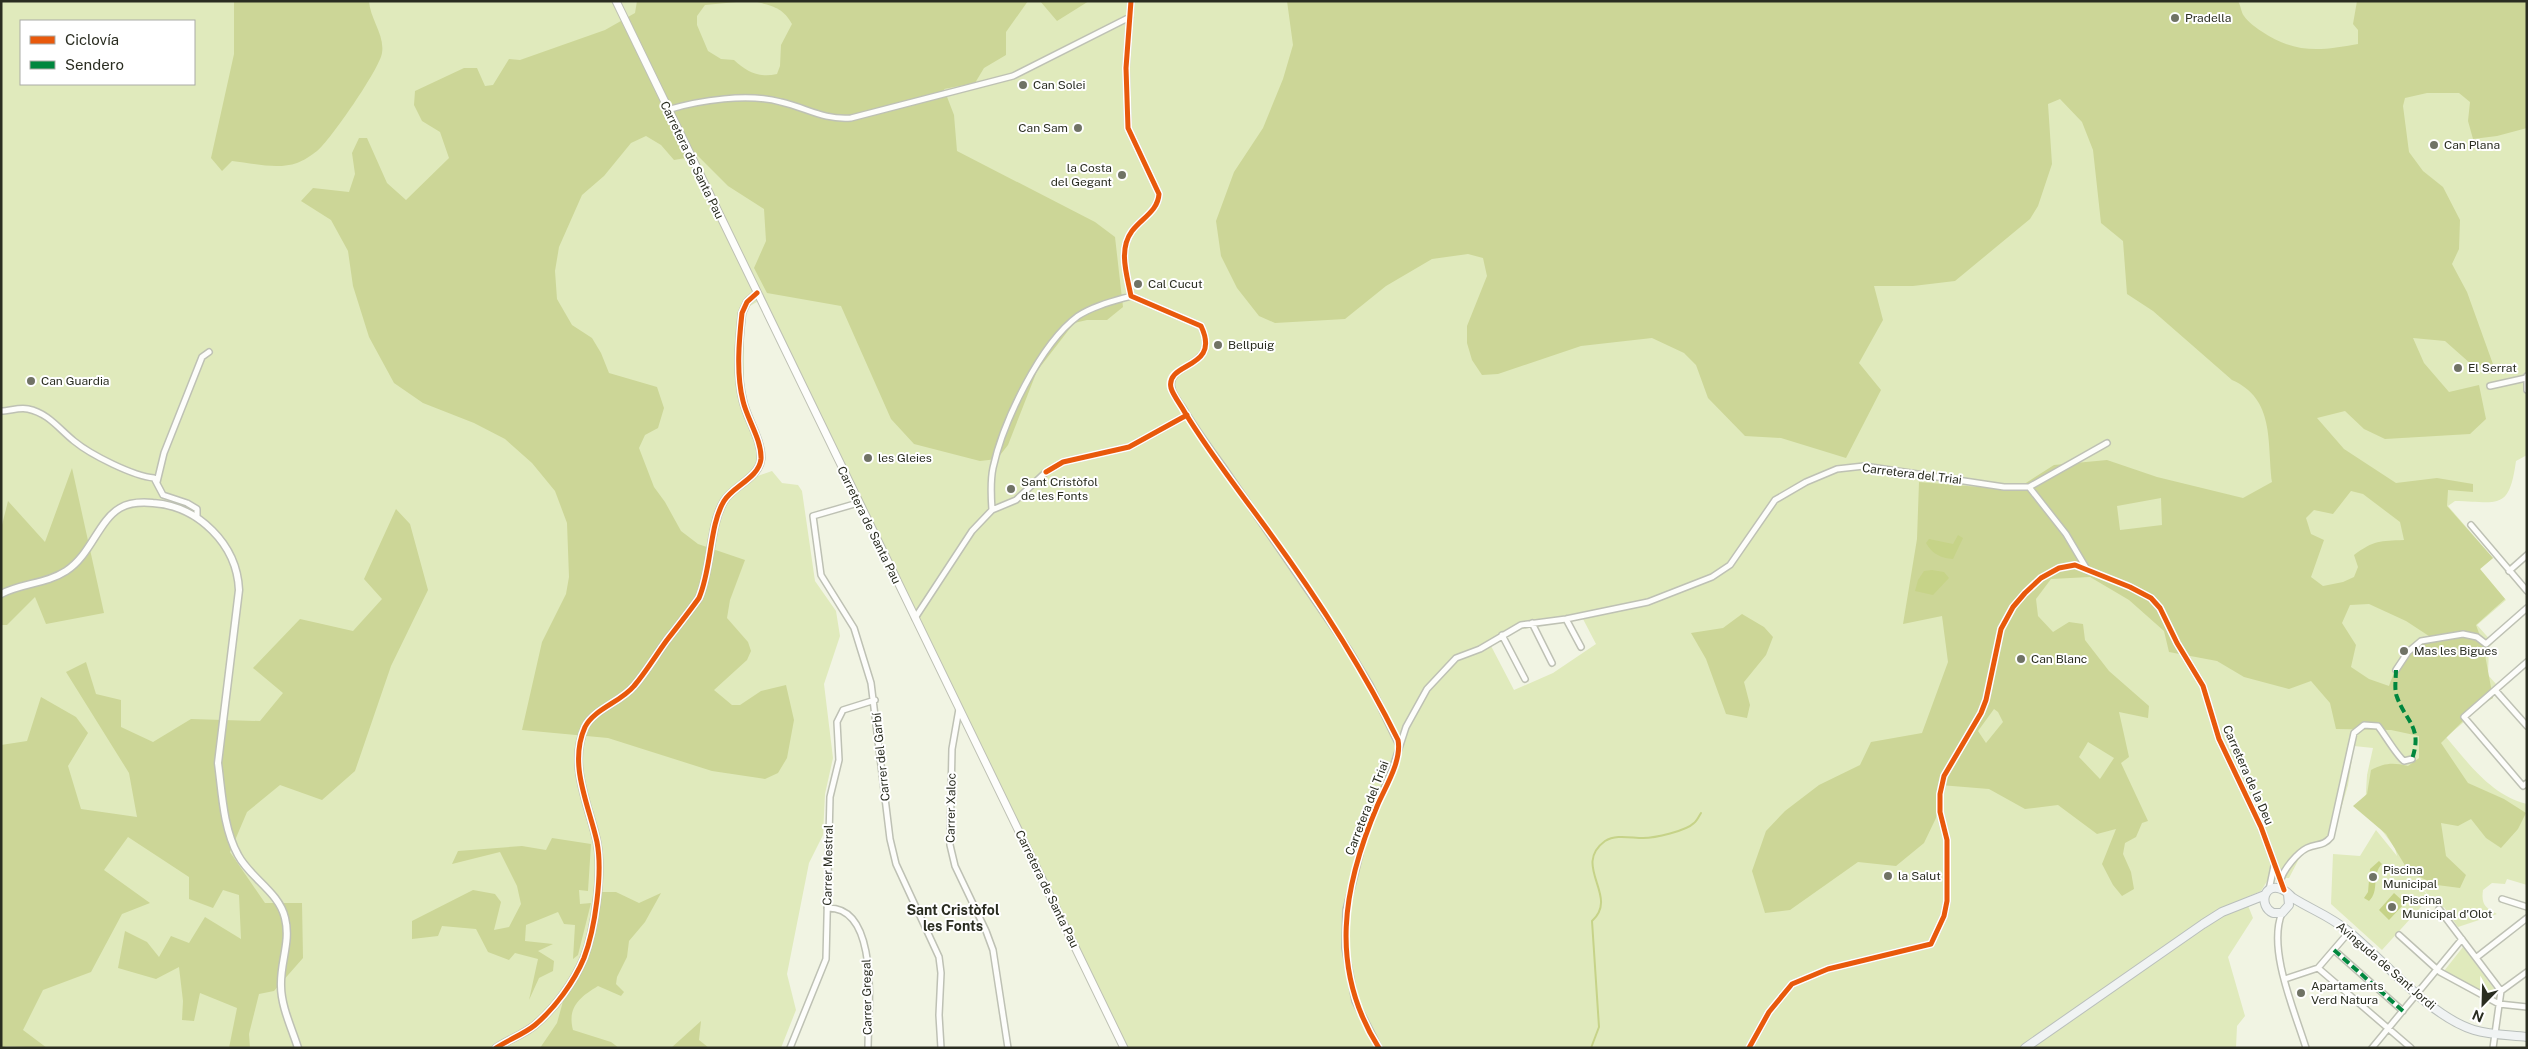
<svg xmlns="http://www.w3.org/2000/svg" width="2528" height="1049" font-family="'Public Sans',sans-serif">
<style>
.green{fill:#e0eabc;fill-rule:evenodd}
.forest{fill:#ccd697;fill-rule:evenodd}
.water{fill:#c6d388}
.lines{fill:none;stroke-linecap:round;stroke-linejoin:round}
.stream{stroke:#c6d388;stroke-width:2}
.minor-casing{stroke:#bec1b4;stroke-width:8}
.tertiary-casing{stroke:#bec1b4;stroke-width:9}
.secondary-casing{stroke:#bec1b4;stroke-width:9}
.primary-casing{stroke:#b9bfbb;stroke-width:10}
.minor{stroke:#fdfdfb;stroke-width:5}
.tertiary{stroke:#fdfdfb;stroke-width:6}
.secondary{stroke:#fdfdfb;stroke-width:7}
.primary{stroke:#f0f3f3;stroke-width:8}
.quiet{stroke:#00873e;stroke-width:4;stroke-dasharray:8 4;stroke-linecap:butt}
.cycleway-casing{stroke:#fff;stroke-width:8}
.cycleway{stroke:#e8590c;stroke-width:5}
.poi-dot{fill:#707365;stroke:#fff;stroke-width:2}
.labels{text-anchor:middle;dominant-baseline:central;stroke-width:4;stroke-linejoin:round;paint-order:stroke}
.poi-label{font-size:12px;fill:#2a2d21;stroke:#fff;text-anchor:start}
.street-label{font-size:12px;fill:#2a2d21;stroke:#fff}
.neighbourhood-label{font-size:14px;font-weight:bold;fill:#2a2d21;stroke:#fff}
</style>
<rect width="100%" height="100%" fill="#f1f4e3"/>
<!-- green -->
<path class="green" d="M 1,1 L 2527,1 L 2527,455 L 2516,461 C 2509,511 2499,502 2455,501 L 2448,506 L 2493,558 L 2480,569 L 2506,600 L 2477,625 L 2493,643 L 2489,647 L 2488,675 L 2496,684 L 2459,717 L 2464,722 L 2446,737 C 2469,764 2491,795 2527,804 L 2527,885 L 2507,879 L 2505,884 L 2492,883 L 2483,890 C 2481,904 2485,908 2497,914 L 2458,927 L 2444,907 L 2440,910 L 2421,886 L 2429,898 L 2382,950 L 2331,904 L 2333,854 L 2360,856 L 2376,830 L 2397,856 L 2395,848 L 2365,808 L 2367,775 L 2373,748 L 2354,746 L 2348,785 L 2332,840 L 2302,853 L 2289,878 L 2269,878 L 2261,891 L 2245,898 L 2253,918 L 2228,957 L 2245,1016 L 2237,1026 L 2236,1048 L 1128,1048 L 764,298 L 748,307 L 744,321 L 744,391 L 763,454 L 752,478 L 772,471 L 782,483 L 798,485 L 802,491 L 815,581 L 836,611 L 840,636 L 824,684 L 833,758 L 825,794 L 823,835 L 809,863 L 787,974 L 796,1010 L 781,1048 L 1,1048 ZM 21,21 L 194,21 L 194,84 L 21,84 ZM 1583,619 L 1596,644 L 1553,673 L 1514,690 L 1490,644 L 1517,630 Z
M 2463,947 L 2495,990 L 2495,996 L 2493,998 L 2444,971 Z"/>
<!-- forest -->
<path class="forest" d="M 234,1 L 369,1 C 370,19 385,35 382,53 C 380,68 330,141 317,151 C 312,155 303,161 297,163 C 277,170 252,163 232,161 L 222,171 L 211,158 L 234,54 Z
M 637,1 L 747,1 L 705,5 L 697,16 L 697,25 L 708,51 L 721,59 L 734,60 C 747,72 759,78 777,74 L 780,66 L 781,45 L 792,24 C 783,7 772,6 754,1 L 1028,1 L 1006,32 L 1006,55 L 984,68 L 975,83 L 944,89 L 954,115 L 957,151 L 1095,222 L 1115,237 L 1123,307 L 1107,320 L 1087,320 L 1074,323 L 1037,371 L 1008,445 L 997,459 L 980,461 L 914,444 L 891,419 L 841,306 L 767,293 L 754,268 L 766,241 L 764,209 L 728,186 L 698,156 L 674,160 L 661,145 L 646,136 L 631,143 L 604,176 L 582,195 L 559,247 L 555,271 L 557,299 L 572,325 L 592,338 L 601,353 L 609,373 L 657,387 L 664,408 L 658,428 L 645,435 L 639,448 L 654,487 L 665,502 L 681,531 L 698,544 L 745,560 L 730,600 L 727,618 L 748,642 L 751,651 L 747,660 L 714,690 L 732,705 L 740,705 L 761,691 L 786,685 L 794,720 L 787,758 L 778,773 L 765,779 L 712,771 L 608,738 L 522,730 L 542,642 L 566,594 L 569,577 L 567,523 L 555,491 L 532,463 L 505,439 L 474,423 L 423,403 L 394,383 L 369,337 L 353,286 L 348,251 L 331,220 L 301,201 L 313,188 L 349,192 L 355,174 L 352,153 L 359,138 L 367,138 L 387,183 L 406,200 L 449,158 L 440,132 L 422,121 L 414,105 L 415,91 L 464,68 L 477,68 L 485,86 L 493,85 L 509,59 L 520,60 L 605,30 L 635,13 Z
M 1040,1 L 1089,1 L 1057,21 Z
M 1287,1 L 2238,1 C 2241,6 2241,12 2244,16 C 2248,22 2255,27 2261,31 C 2295,54 2320,51 2358,44 L 2358,30 L 2353,24 L 2357,1 L 2527,1 L 2527,128 L 2497,136 L 2473,139 L 2468,121 L 2470,102 L 2459,93 L 2427,93 L 2405,98 L 2403,106 L 2409,152 L 2423,171 L 2443,187 L 2460,220 L 2459,249 L 2452,264 L 2467,292 L 2494,367 L 2471,364 L 2445,341 L 2413,338 L 2424,363 L 2449,392 L 2479,385 L 2486,419 L 2470,434 L 2385,439 L 2364,429 L 2345,411 L 2317,418 L 2344,449 L 2396,483 L 2437,478 L 2473,484 L 2473,492 L 2448,490 L 2447,506 L 2493,558 L 2480,569 L 2505,599 L 2476,625 L 2483,644 L 2493,698 L 2476,708 L 2441,743 L 2468,783 L 2504,799 L 2526,813 L 2518,829 L 2501,848 L 2486,838 L 2471,819 L 2458,826 L 2441,823 L 2446,856 L 2466,875 L 2460,888 L 2437,885 L 2409,872 L 2386,834 L 2353,806 L 2367,794 L 2371,770 C 2384,763 2393,762 2408,766 L 2419,758 L 2419,736 L 2391,730 L 2336,729 L 2330,703 L 2311,681 L 2289,689 L 2244,677 L 2217,661 L 2169,652 L 2164,631 L 2129,600 L 2090,577 L 2051,579 L 2036,599 L 2038,616 L 2053,632 L 2069,622 L 2083,624 L 2085,640 L 2109,671 L 2149,706 L 2148,718 L 2119,712 L 2129,757 L 2121,763 L 2148,821 L 2142,823 L 2136,837 L 2125,843 L 2123,854 L 2131,872 L 2134,889 L 2122,896 L 2113,885 L 2102,864 L 2116,829 L 2097,834 L 2058,805 L 2025,809 L 1989,789 L 1940,785 L 1936,818 L 1924,843 L 1896,866 L 1858,862 L 1790,910 L 1765,913 L 1752,871 L 1766,831 L 1785,811 L 1819,785 L 1860,765 L 1871,742 L 1922,733 L 1948,662 L 1942,616 L 1903,624 L 1917,539 L 1919,482 L 2015,490 L 2054,465 L 2107,460 L 2157,477 L 2243,498 L 2272,482 C 2267,441 2275,399 2232,380 L 2153,311 L 2127,294 L 2123,241 L 2101,223 L 2093,150 L 2082,122 L 2060,99 L 2048,104 L 2052,164 L 2038,206 L 2030,219 L 1955,281 L 1913,286 L 1874,286 L 1883,320 L 1859,363 L 1881,390 L 1846,458 L 1781,438 L 1745,436 L 1708,398 L 1696,365 L 1684,353 L 1652,338 L 1581,346 L 1498,374 L 1482,375 L 1472,360 L 1467,343 L 1467,326 L 1487,276 L 1483,258 L 1468,254 L 1432,259 L 1386,286 L 1345,319 L 1275,323 L 1259,316 L 1237,288 L 1221,256 L 1216,221 L 1234,172 L 1263,128 L 1283,79 L 1293,45 ZM 2351,491 L 2363,494 L 2400,522 L 2404,540 C 2380,541 2374,540 2354,555 L 2358,567 L 2354,577 L 2343,582 L 2323,586 L 2311,577 L 2324,540 L 2311,534 L 2306,518 L 2314,510 L 2333,514 ZM 2161,498 L 2162,525 L 2120,530 L 2117,506 ZM 2369,604 L 2406,621 L 2432,638 C 2410,647 2397,663 2389,686 L 2369,679 L 2351,667 L 2356,645 L 2342,623 L 2350,605 ZM 1994,709 L 1998,712 L 2003,722 L 1986,743 L 1978,731 ZM 2088,742 L 2114,758 L 2100,779 L 2079,757 Z
M 72,468 L 104,613 L 46,624 L 35,597 L 7,625 L 1,625 L 1,529 L 8,501 L 45,542 Z
M 396,509 L 410,524 L 428,590 L 391,666 L 355,771 L 322,800 L 280,785 L 247,812 L 230,852 L 265,903 L 302,903 L 303,958 L 274,991 L 259,994 L 249,1034 L 250,1048 L 229,1048 L 237,1008 L 200,993 L 194,1021 L 182,1020 L 183,1001 L 179,967 L 156,979 L 118,968 L 125,931 L 147,942 L 159,957 L 171,936 L 189,943 L 205,917 L 241,939 L 239,895 L 223,890 L 213,908 L 189,899 L 189,877 L 128,837 L 104,870 L 150,903 L 122,914 L 91,972 L 43,990 L 23,1030 L 47,1048 L 6,1046 L 1,1048 L 1,745 L 27,741 L 41,697 L 76,717 L 88,733 L 68,766 L 81,809 L 137,817 L 129,773 L 66,672 L 86,662 L 96,694 L 121,700 L 121,727 L 153,742 L 191,719 L 260,721 L 283,693 L 253,668 L 300,619 L 353,631 L 382,599 L 364,579 Z
M 1742,614 L 1764,627 L 1773,637 L 1766,655 L 1744,682 L 1750,705 L 1747,718 L 1726,714 L 1706,659 L 1691,633 L 1723,628 Z
M 552,838 L 591,844 L 588,891 L 579,890 L 580,904 L 591,903 L 578,955 L 573,959 L 575,925 L 564,924 L 558,912 L 526,925 L 525,941 L 553,944 L 538,951 L 554,961 L 553,971 L 539,978 L 529,1000 L 538,959 L 515,953 L 509,960 L 488,952 L 476,929 L 442,926 L 438,936 L 412,939 L 412,921 L 473,890 L 495,894 L 501,902 L 494,930 L 509,927 L 521,904 L 517,886 L 500,852 L 452,864 L 458,851 L 522,846 L 546,850 Z
M 600,892 L 616,892 L 639,903 L 661,893 L 645,922 L 629,941 L 627,957 L 617,977 L 616,984 L 624,992 L 621,996 L 598,986 C 580,997 567,1007 573,1030 L 611,1042 L 619,1048 L 540,1048 L 557,1023 L 565,994 L 582,967 Z
M 701,1021 L 699,1040 L 709,1048 L 671,1048 Z"/>
<!-- water -->
<path class="water" d="M 1958,535 L 1963,538 L 1953,559 C 1941,558 1932,554 1926,543 L 1929,539 L 1953,544 Z
M 1932,570 L 1944,572 L 1949,578 L 1933,595 L 1915,591 L 1918,580 L 1924,571 Z
M 2379,861 L 2382,864 C 2371,875 2380,891 2369,901 L 2364,898 L 2368,892 L 2370,869 Z
M 2394,893 L 2405,903 L 2389,920 L 2379,910 Z"/>
<g class="lines">
<!-- stream -->
<path class="stream" d="M 1591,1048 L 1599,1027 L 1592,921 C 1620,896 1571,866 1605,841 C 1616,834 1631,838 1643,838 C 1655,838 1686,831 1694,823 C 1697,821 1699,816 1701,813"/>
<!-- minor casing -->
<g class="minor-casing">
<path id="minor" d="M 1131,1 L 1126,68 L 1128,128 L 1159,194 C 1158,211 1142,218 1132,231 C 1118,250 1127,275 1131,296 L 1201,326 C 1222,370 1164,361 1172,389 C 1173,395 1179,402 1183,408 C 1196,430 1211,450 1226,471 C 1267,531 1308,591 1349,650 L 1370,685 L 1399,745
M 667,110 C 700,100 748,93 781,102 C 807,108 823,120 851,118 L 1013,76 L 1130,17
M 2527,376 L 2527,390
M 2490,386 L 2526,378
M 1,411 C 10,411 19,407 28,409 C 48,413 59,429 74,441 C 91,455 133,476 154,478 L 163,495 L 187,503 L 197,509 L 197,516
M 157,482 L 164,453 L 202,357 L 209,352
M 2029,487 L 2066,534 L 2088,571
M 858,503 L 813,516 L 821,575 L 854,628 L 871,683 L 890,839 L 896,864 L 939,957 L 941,973 L 939,1015 L 941,1048
M 992,510 C 991,496 990,482 993,468 C 1003,422 1040,344 1078,316 C 1093,306 1114,301 1131,296
M 2471,525 L 2527,591
M 2509,571 L 2527,555
M 915,618 L 972,531 L 992,510 L 1016,500 L 1046,472 L 1063,462 L 1129,447 L 1187,415
M 1566,619 L 1581,647
M 1532,623 L 1552,663
M 1502,635 L 1525,679
M 2527,662 L 2464,717 L 2523,786 L 2527,783
M 2396,670 L 2408,652 L 2421,641 L 2463,634 L 2477,637 L 2486,644 L 2527,608
M 2495,690 L 2527,726
M 959,709 L 952,749 L 950,845 L 955,866 L 986,931 L 993,950 L 1008,1048
M 2281,879 C 2284,869 2297,853 2307,848 C 2317,843 2323,847 2331,837 L 2354,733 L 2364,725 L 2378,726 C 2385,735 2397,756 2404,761 L 2412,759
M 2269,890 L 2274,866
M 2502,899 L 2527,907
M 827,908 C 881,906 868,1013 868,1048
M 2439,909 L 2501,991 L 2493,1048
M 2282,913 C 2267,949 2295,1012 2306,1048
M 2399,935 L 2440,972 L 2499,1004 L 2527,1007
M 2334,950 L 2403,1011
M 2477,957 L 2527,918
M 2318,968 L 2411,1048
M 2285,979 L 2318,968 L 2349,932
M 2501,991 L 2527,972
M 790,1048 L 826,959 L 830,797 L 839,760 L 837,722 L 843,710 L 875,700
M 1379,1048 L 1355,1001 L 1345,948 L 1346,910 L 1365,833 L 1392,770 L 1406,727 L 1427,689 L 1456,658 L 1480,649 L 1521,625 L 1566,619 L 1648,602 L 1712,577 L 1730,565 L 1775,500 L 1806,482 L 1837,469 L 1864,466 L 2004,487 L 2029,487 L 2107,443
M 1749,1048 L 1769,1012 L 1792,984 L 1828,969 L 1931,944 L 1944,916 L 1947,901 L 1947,840 L 1940,812 L 1940,794 L 1944,776 L 1981,713 L 1986,700 L 2001,629 L 2013,607 L 2025,593 L 2041,578 L 2059,568 L 2075,565 L 2130,587 L 2151,598 L 2160,608 L 2177,643 L 2203,686 L 2219,739 L 2261,827 L 2284,890
M 2372,1048 L 2462,939"/>
</g>
<!-- tertiary casing -->
<g class="tertiary-casing">
<path id="tertiary" d="M 1,594 C 22,583 46,584 66,571 C 91,555 98,521 120,508 C 130,502 142,502 153,503 C 198,506 237,544 239,590 L 218,763 C 222,792 223,828 238,855 C 250,878 279,892 285,918 C 291,942 280,962 281,986 C 281,1006 292,1029 298,1048
M 496,1048 C 508,1040 524,1034 535,1025 C 555,1008 574,982 584,958 C 595,929 603,873 597,842 C 589,805 568,765 585,727 C 594,709 621,702 634,686 C 646,672 656,655 667,640 C 678,626 689,612 699,598 C 712,568 709,526 724,501 C 733,486 759,478 761,459 C 762,440 747,419 743,401 C 736,374 739,340 742,313 L 747,302 L 757,293"/>
</g>
<!-- secondary casing -->
<g class="secondary-casing">
<path id="secondary" d="M 616,1 L 1124,1048"/>
</g>
<!-- primary casing -->
<g class="primary-casing">
<path id="primary" d="M 2288,894 L 2289,905 L 2282,913 L 2273,913 C 2258,906 2264,882 2281,889 C 2286,890 2289,895 2293,898 C 2312,910 2330,916 2348,931 C 2385,961 2429,1016 2474,1030 C 2490,1035 2510,1035 2527,1037
M 2025,1048 L 2203,924 L 2222,912 L 2265,895"/>
</g>
<!-- minor -->
<use href="#minor" class="minor"/>
<!-- tertiary -->
<use href="#tertiary" class="tertiary"/>
<!-- secondary -->
<use href="#secondary" class="secondary"/>
<!-- primary -->
<use href="#primary" class="primary"/>
<!-- quiet -->
<path class="quiet" d="M 2396,670 C 2396,678 2394,690 2397,697 C 2406,722 2423,727 2412,759
M 2334,950 L 2403,1011"/>
<!-- cycleway casing -->
<g class="cycleway-casing">
<path id="cycleway" d="M 1131,1 L 1126,68 L 1128,128 L 1159,194 C 1158,211 1142,218 1132,231 C 1118,250 1127,275 1131,296 L 1201,326 C 1222,370 1165,361 1171,388 C 1173,395 1180,404 1184,411 C 1208,451 1237,488 1264,525 C 1314,593 1361,665 1398,740 C 1402,760 1386,786 1378,804 C 1343,886 1328,968 1379,1048
M 1046,472 L 1063,462 L 1129,447 L 1187,415
M 496,1048 C 508,1040 524,1034 535,1025 C 555,1008 574,982 584,958 C 595,929 603,873 597,842 C 589,805 568,765 585,727 C 594,709 621,702 634,686 C 646,672 656,655 667,640 C 678,626 689,612 699,598 C 712,568 709,526 724,501 C 733,486 759,478 761,459 C 762,440 747,419 743,401 C 736,374 739,340 742,313 L 747,302 L 757,293
M 1749,1048 L 1769,1012 L 1792,984 L 1828,969 L 1931,944 L 1944,916 L 1947,901 L 1947,840 L 1940,812 L 1940,794 L 1944,776 L 1981,713 L 1986,700 L 2001,629 L 2013,607 L 2025,593 L 2041,578 L 2059,568 L 2075,565 L 2130,587 L 2151,598 L 2160,608 L 2177,643 L 2203,686 L 2219,739 L 2261,827 L 2284,890"/>
</g>
<!-- cycleway -->
<use href="#cycleway" class="cycleway"/>
</g>
<!-- markers -->
<g class="poi-dot">
<circle cx="2175" cy="18" r="5"/>
<circle cx="1023" cy="85" r="5"/>
<circle cx="1078" cy="128" r="5"/>
<circle cx="2434" cy="145" r="5"/>
<circle cx="1122" cy="175" r="5"/>
<circle cx="1138" cy="284" r="5"/>
<circle cx="1218" cy="345" r="5"/>
<circle cx="2458" cy="368" r="5"/>
<circle cx="31" cy="381" r="5"/>
<circle cx="868" cy="458" r="5"/>
<circle cx="1011" cy="489" r="5"/>
<circle cx="2404" cy="651" r="5"/>
<circle cx="2021" cy="659" r="5"/>
<circle cx="1888" cy="876" r="5"/>
<circle cx="2373" cy="877" r="5"/>
<circle cx="2392" cy="907" r="5"/>
<circle cx="2301" cy="993" r="5"/>
</g>
<g class="labels">
<!-- poi labels -->
<g class="poi-label">
<text x="2185" y="18">Pradella</text>
<text x="1033" y="85">Can Solei</text>
<text x="1068" y="128" text-anchor="end">Can Sam</text>
<text x="2444" y="145">Can Plana</text>
<text x="1112" y="168" text-anchor="end">la Costa<tspan x="1112" dy="14">del Gegant</tspan></text>
<text x="1148" y="284">Cal Cucut</text>
<text x="1228" y="345">Bellpuig</text>
<text x="2468" y="368">El Serrat</text>
<text x="41" y="381">Can Guardia</text>
<text x="878" y="458">les Gleies</text>
<text x="1021" y="482">Sant Cristòfol<tspan x="1021" dy="14">de les Fonts</tspan></text>
<text x="2414" y="651">Mas les Bigues</text>
<text x="2031" y="659">Can Blanc</text>
<text x="2383" y="870">Piscina<tspan x="2383" dy="14">Municipal</tspan></text>
<text x="1898" y="876">la Salut</text>
<text x="2402" y="900">Piscina<tspan x="2402" dy="14">Municipal d'Olot</tspan></text>
<text x="2311" y="986">Apartaments<tspan x="2311" dy="14">Verd Natura</tspan></text>
</g>
<!-- street labels -->
<g class="street-label">
<text transform="translate(692 160) rotate(64)">Carretera de Santa Pau</text>
<text transform="translate(1912 474) rotate(7)">Carretera del Triai</text>
<text transform="translate(869 525) rotate(64)">Carretera de Santa Pau</text>
<text transform="translate(881 757) rotate(-96)">Carrer del Garbí</text>
<text transform="translate(2248 775) rotate(66)">Carretera de la Deu</text>
<text transform="translate(951 808) rotate(-89)">Carrer Xaloc</text>
<text transform="translate(1367 808) rotate(-69)">Carretera del Triai</text>
<text transform="translate(828 865) rotate(-89)">Carrer Mestral</text>
<text transform="translate(1047 889) rotate(64)">Carretera de Santa Pau</text>
<text transform="translate(2386 966) rotate(41)">Avinguda de Sant Jordi</text>
<text transform="translate(867 997) rotate(-91)">Carrer Gregal</text>
</g>
<!-- neighbourhood labels -->
<g class="neighbourhood-label">
<text x="953" y="910">Sant Cristòfol<tspan x="953" dy="16">les Fonts</tspan></text>
</g>
</g>
<!-- border -->
<rect width="2528" height="1049" fill="none" stroke="#2a2d21" stroke-width="5"/>
<!-- legend -->
<rect x="20" y="20" width="175" height="65" fill="#ffffff" stroke="#aaaba6"/>
<rect x="30" y="36" width="25" height="8" fill="#e8590c" stroke="#aaaba6"/>
<text x="65" y="45" font-size="15" fill="#2a2d21">Ciclovía</text>
<rect x="30" y="61" width="25" height="8" fill="#00873e" stroke="#aaaba6"/>
<text x="65" y="70" font-size="15" fill="#2a2d21">Sendero</text>
<!-- north arrow -->
<g transform="translate(2483 1004) rotate(203)" stroke="#ffffff" stroke-width="4" paint-order="stroke">
<path d="M0-4L9 19L0 12L-9 19Z" fill="#2a2d21"/>
<text y="-8" font-size="14" font-weight="bold" text-anchor="middle" fill="#2a2d21">N</text>
</g>
</svg>
